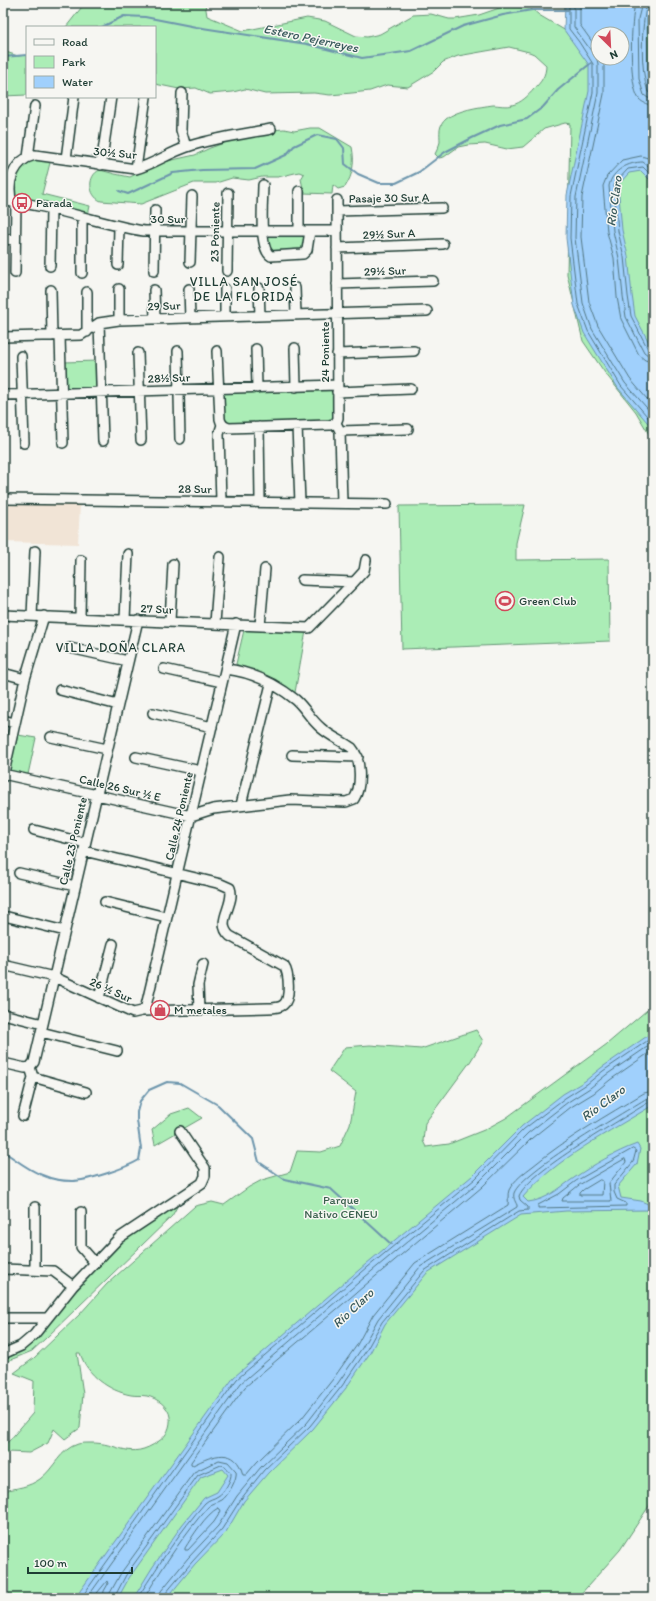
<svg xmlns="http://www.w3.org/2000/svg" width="656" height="1601" font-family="Itim,sans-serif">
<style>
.built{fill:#f1e4d6}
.green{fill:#abedb6;stroke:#659575;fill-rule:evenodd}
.water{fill:#a0d0fc;stroke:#6c95ac;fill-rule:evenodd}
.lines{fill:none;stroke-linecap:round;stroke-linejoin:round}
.shore{stroke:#537884;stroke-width:1}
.stream{stroke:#6c95ac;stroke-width:2}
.minor-casing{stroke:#1f3d34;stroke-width:12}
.minor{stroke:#f6f6f2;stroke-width:9}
.labels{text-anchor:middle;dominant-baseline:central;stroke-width:3;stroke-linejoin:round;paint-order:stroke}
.street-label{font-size:12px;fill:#1f3d34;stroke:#f6f6f2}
.poi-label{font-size:12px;fill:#1f3d34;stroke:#f6f6f2;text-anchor:start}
.park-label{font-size:12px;fill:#3b604e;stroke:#f6f6f2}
.water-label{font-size:13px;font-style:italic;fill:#395a5c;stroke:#f6f6f2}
.neighbourhood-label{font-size:13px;letter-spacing:1px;fill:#1f3d34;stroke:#f6f6f2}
</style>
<rect width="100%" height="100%" fill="#f6f6f2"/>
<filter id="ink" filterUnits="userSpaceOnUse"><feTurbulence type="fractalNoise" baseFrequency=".025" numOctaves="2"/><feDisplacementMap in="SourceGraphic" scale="8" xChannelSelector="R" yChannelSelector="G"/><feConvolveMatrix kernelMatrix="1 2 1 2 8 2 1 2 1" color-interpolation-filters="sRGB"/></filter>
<g filter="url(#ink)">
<!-- built -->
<path class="built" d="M 3,503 L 80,505 L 78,544 L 3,542 Z"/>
<!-- green -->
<path class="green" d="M 85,3 L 205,3 L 207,16 L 243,31 L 307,18 L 325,21 L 356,36 L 367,37 L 380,34 L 413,15 L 431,14 L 449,19 L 455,19 L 479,15 L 505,6 L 531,8 L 539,15 L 566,31 L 570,3 L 653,3 L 653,441 L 636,412 L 605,373 L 583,341 L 567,274 L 570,124 L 565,123 L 544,129 L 523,147 L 507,149 L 485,144 L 468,145 L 458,147 L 444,157 L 439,158 L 435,154 C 437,150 439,146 440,142 C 440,133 438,126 446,119 C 457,110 479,107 493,105 C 499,105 506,107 512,105 C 521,103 528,96 534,89 C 541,82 546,76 546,65 L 534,54 L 529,52 L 509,47 L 458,56 L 443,62 L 434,71 L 408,87 L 387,85 L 370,91 L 352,93 L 330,95 L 314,93 L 265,94 L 245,89 L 233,92 L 210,94 L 196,88 L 179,89 L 155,84 L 155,27 L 66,27 ZM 598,34 L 622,34 L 622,58 L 598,58 Z
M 3,51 L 18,56 L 27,55 L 27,95 L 3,96 Z
M 310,128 L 320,128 L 352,147 C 355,162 353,175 345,187 L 338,189 L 333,185 L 332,194 L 304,193 L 301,179 L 304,174 L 299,172 L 278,177 L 262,177 L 249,180 L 232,178 L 216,183 L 194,183 L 141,204 L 101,201 C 88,196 87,175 100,170 L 115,174 L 130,177 L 159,163 L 195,155 L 210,148 L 235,139 L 272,130 L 284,129 L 294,131 Z
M 34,157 L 51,159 L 42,194 L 90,206 L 88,215 L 14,200 C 14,173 12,172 34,157 Z
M 265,233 L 306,233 L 305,251 L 272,254 Z
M 96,361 L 96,389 L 65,390 L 64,362 Z
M 329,389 L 334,393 L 334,417 L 329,422 L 229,425 L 223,420 L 221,398 L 225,393 Z
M 525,505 L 516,543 L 516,560 L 609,559 L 610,641 L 402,649 L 399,506 Z
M 244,630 L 306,631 L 294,698 L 267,680 L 236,664 Z
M 12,734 L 36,738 L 27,779 L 5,774 Z
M 653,1005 L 653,1500 L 620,1550 L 579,1596 L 579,1598 L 3,1598 L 3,1491 C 17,1488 29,1487 40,1479 C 54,1469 60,1449 78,1444 C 81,1443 86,1443 90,1443 C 119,1442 129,1462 159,1441 C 167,1436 171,1426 170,1417 C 169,1407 157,1398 147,1396 C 142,1395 136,1396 131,1395 C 109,1391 87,1375 80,1353 L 77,1353 L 83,1394 L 80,1428 L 65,1439 L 54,1429 L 48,1443 L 29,1453 L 8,1452 L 3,1456 L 3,1445 L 9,1441 L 33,1413 L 34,1381 L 14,1373 L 34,1358 L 79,1315 L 107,1284 L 195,1206 L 212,1202 L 224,1205 L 249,1187 L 262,1180 L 290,1172 L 297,1151 L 321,1152 L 340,1146 L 350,1124 L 356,1092 L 329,1071 L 345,1047 L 370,1045 L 421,1049 L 476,1030 L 483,1041 L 470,1062 L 425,1123 L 423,1141 L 426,1147 L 449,1144 L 484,1130 L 506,1118 L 607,1044 Z
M 189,1108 L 202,1118 L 155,1145 L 152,1130 L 171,1114 Z
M 179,1203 L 172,1216 L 46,1338 L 32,1351 L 3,1363 L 3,1358 L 49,1319 L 115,1244 Z"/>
<!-- water -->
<path class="water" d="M 565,3 L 651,3 L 647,20 L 648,77 L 653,96 L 653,183 L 641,171 L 629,173 L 618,185 L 622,230 L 628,256 L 632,295 L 635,316 L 653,350 L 653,429 L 618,388 L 584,333 L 574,305 L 566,238 L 567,195 L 589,91 L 589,65 L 564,30 ZM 598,34 L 622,34 L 622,58 L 598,58 Z
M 653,1032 L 653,1105 C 611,1131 555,1159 523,1197 L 528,1202 C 547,1200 559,1188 574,1178 C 593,1165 615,1152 637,1144 L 640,1149 L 637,1164 L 618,1186 L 621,1198 L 641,1201 L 653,1206 L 653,1212 L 649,1210 L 566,1211 L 521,1215 L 427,1273 L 385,1324 L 370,1353 L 346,1388 L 313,1429 L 268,1473 L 244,1501 L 226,1532 L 195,1564 L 167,1598 L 137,1598 L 136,1594 L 152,1568 L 182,1525 L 204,1498 L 217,1492 L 228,1475 L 223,1469 L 201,1477 L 129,1578 L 118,1598 L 77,1598 L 80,1591 L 234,1377 L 366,1264 L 472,1176 L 522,1126 L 563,1094 L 585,1081 L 601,1068 Z"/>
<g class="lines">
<!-- shore -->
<path class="shore" d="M 569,3 L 569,29 L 579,42 L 593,64 L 593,92 L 571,196 L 570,238 L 578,304 L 588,331 L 621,386 L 653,423
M 574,3 L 574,27 L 597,59 L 598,64 L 598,93 L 576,197 L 575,238 L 583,303 L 592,329 L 625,383 L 653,415
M 580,3 L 580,25 L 598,50
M 635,3 C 631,22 628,84 639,99 C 643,103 648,105 653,105
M 642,3 L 638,19 L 639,79 L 644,95 L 648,98 L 653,99
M 647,3 C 641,27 640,69 648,92 L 653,94
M 603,58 L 604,64 L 604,94 L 582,197 L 581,237 L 589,302 L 598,326 L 630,379 L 653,406
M 653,161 L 648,158 L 641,156 L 622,160 L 607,176 L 603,186 L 607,232 L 614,258 L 617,297 L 621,319 L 639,355 L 645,360 L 653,362
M 653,170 L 643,162 C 629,162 612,170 609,186 L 613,231 L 619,258 L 623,296 L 626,317 L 644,352 L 648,355 L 653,356
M 653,177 L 643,167 L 628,169 L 616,182 L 614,186 L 618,231 L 624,257 L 628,296 L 631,316 L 648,349 L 653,351
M 653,1050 L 610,1080 L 594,1093 L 571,1107 L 532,1138 L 482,1187 L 376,1276 L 245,1387 L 191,1462 L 191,1464 L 193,1465 C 213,1455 236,1446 243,1475 L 246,1475 L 257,1462 L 302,1418 L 333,1379 L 357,1345 L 373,1315 L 415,1263 L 508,1205 C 509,1200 507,1195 509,1190 C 514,1180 525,1172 533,1166 C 567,1138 606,1116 644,1093 L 653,1091
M 633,1149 L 636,1151 L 633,1162 L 614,1185 L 614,1192 L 617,1199 L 626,1203 L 626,1206 L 538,1208 L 538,1205 L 559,1194 L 576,1181 Z
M 625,1159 L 626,1162 L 609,1183 L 611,1201 L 562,1201 L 563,1198 L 579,1185 Z
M 600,1180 L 603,1181 L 602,1195 L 580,1195 L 580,1193 L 583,1190 Z
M 218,1508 L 220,1509 L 221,1511 L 214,1522 L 188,1550 L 185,1550 L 185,1548 C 192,1537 206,1514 218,1508 Z
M 81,1598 L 237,1379 L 368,1267 L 475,1179 L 524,1129 L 565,1098 L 587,1084 L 603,1071 L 653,1037
M 87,1598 L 241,1383 L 372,1271 L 478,1183 L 528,1133 L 568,1102 L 590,1088 L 606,1075 L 653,1043
M 93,1598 L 107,1581 L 108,1584 L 104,1591 L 103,1598
M 109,1598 L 110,1593 L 121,1573 L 194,1472 L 219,1460 L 228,1462 L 236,1471 C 238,1478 228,1496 222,1500 C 217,1503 212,1503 208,1507 C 184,1534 164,1565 146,1595 L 145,1598
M 114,1598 L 126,1575 L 198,1475 L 221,1465 L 225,1466 L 231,1473 C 232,1479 224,1493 218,1496 C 214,1499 209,1499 205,1503 C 180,1531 160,1563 140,1594 L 140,1598
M 159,1598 L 161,1591 L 188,1558 L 218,1526 L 237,1496 L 261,1467 L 307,1423 L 338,1383 L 362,1348 L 378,1319 L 420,1267 L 517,1207 L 517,1205 C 515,1201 513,1198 514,1193 C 523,1170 622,1114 647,1098 L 653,1097
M 164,1598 L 165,1594 L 192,1562 L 222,1529 L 241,1499 L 264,1470 L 310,1426 L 342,1386 L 366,1351 L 382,1322 L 424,1271 L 519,1211 L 528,1210 L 528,1207 L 520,1200 L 519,1196 C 529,1171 623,1119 649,1102 L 653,1102"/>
<!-- stream -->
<path class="stream" d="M 102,27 L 124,16 L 145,17 L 196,27 L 307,44 L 362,58 L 411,51 L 463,26 L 503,15 L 532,10 L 568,10
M 3,57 L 27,55
M 119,191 L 128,194 L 173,173 L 202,170 L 255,169 L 286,155 L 294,146 L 317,135 L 337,139 L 344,148 L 345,164 L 358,174 L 379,183 L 396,183 L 419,172 L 445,152 L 472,138 L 500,125 L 527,119 L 543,107 L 558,90 L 591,63
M 3,1151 C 15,1159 28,1170 42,1175 C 51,1179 63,1181 72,1181 C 87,1181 126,1168 139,1160 L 141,1149 L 137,1120 L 137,1112 L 140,1101 L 149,1090 L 167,1082 L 180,1083 L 218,1105 L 253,1139 L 259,1162 L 284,1179 L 331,1189 L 391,1244"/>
<!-- minor casing -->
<g class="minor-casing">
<path id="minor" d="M 182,93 L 181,130 L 186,147
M 28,157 L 35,106
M 66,159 L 74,97
M 101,165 L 111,97
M 136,169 L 146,97
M 263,185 C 263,199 258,249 271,256 L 303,254 L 307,250 L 310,231
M 3,201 C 51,204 97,224 144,231 L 337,231
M 12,202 C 6,182 14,160 35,155 L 136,169 C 154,164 169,153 187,147 C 212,138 244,134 271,129
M 337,211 L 442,208
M 299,231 L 299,191
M 3,239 L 15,240
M 337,248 L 443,244
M 190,262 L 192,196
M 118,265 L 119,227
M 50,266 L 51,209
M 154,271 L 155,210
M 227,271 L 228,193
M 15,273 L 16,202
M 82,273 L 82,217
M 337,284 L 433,281
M 259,288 L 260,316
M 295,288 L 296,315
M 119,289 L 119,320
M 189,289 L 190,318
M 225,289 L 225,317
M 51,290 L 52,336
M 154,290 L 155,319
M 87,292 L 87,332
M 99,323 L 103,441
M 60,336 L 63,443
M 3,337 L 81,335 L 99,323 L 119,320 L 427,311
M 295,348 L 296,387
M 256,349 L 257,388
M 178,351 L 180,439
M 217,351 L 220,419 C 221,424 224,427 229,428 L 330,425 L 336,423
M 138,353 L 141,440
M 337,354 L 414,351
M 21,356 L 24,443
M 337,392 L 411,389
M 3,395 L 337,385
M 336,423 L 338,418 L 337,200
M 336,423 L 340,431 L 342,503
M 297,426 L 300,503
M 259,427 L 260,501
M 340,431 L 408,429
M 3,499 L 387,504
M 221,501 L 219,434 L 222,425
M 302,580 L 354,582
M 3,615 L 309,628 L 354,582 L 364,571 L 366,560
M 32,616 L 35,551
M 80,618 L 81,560
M 125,619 L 128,554
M 170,621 L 173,564
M 215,623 L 220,557
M 260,626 L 265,569
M 70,648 L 128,661
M 164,669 L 222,682
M 3,673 L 25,679
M 60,690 L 118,705
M 153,713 L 212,727
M 3,720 L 14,723
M 51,737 L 107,749
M 292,755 L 358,757
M 136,757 L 201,771
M 3,774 L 191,816 L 213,809 L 290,800 L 346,802 L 354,799 C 362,787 361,758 352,748 C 342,741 330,736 321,728 C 311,720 305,708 296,700 C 276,684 252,672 226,669
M 3,777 L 25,679 L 44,616
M 241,805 L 271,684
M 34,830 L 85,843
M 19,873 L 75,886
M 105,902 L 166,917
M 8,917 L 65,931
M 3,965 L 54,977 L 133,1013 L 142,1011 L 268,1008 C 273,1008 279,1008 283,1005 C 291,999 289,973 284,966 L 230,936 C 214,922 236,904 230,888 L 221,884 L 84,851
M 99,998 L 113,944
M 199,1010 L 198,985 L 203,964
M 142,1011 L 146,1006 L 236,624
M 3,1014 L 43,1024
M 41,1032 L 117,1051
M 3,1063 L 25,1068 L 30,1067
M 30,1067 L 34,1062 L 138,620
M 30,1067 L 33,1077 L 86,1092
M 23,1116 L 33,1077
M 35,1207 L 35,1270
M 81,1212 L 81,1247 L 95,1263
M 3,1269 L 53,1271 L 73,1286
M 3,1318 L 47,1318
M 3,1354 L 21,1346 L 34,1335 L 73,1286 L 119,1238 L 202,1183 L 205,1176 L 205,1168 L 180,1131"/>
</g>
<!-- minor -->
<use href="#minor" class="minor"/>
</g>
</g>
<!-- icons -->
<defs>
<g id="bus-ring" transform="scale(1)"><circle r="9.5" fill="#f6f6f2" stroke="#d1495b" stroke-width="1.5"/><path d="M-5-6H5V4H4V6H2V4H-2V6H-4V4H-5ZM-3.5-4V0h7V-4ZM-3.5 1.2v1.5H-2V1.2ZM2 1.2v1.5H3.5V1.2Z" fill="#d1495b"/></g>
<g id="stadium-ring" transform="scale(1)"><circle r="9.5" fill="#f6f6f2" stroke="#d1495b" stroke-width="1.5"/><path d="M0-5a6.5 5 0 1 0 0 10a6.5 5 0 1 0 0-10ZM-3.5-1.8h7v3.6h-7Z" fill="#d1495b"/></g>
<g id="shop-ring" transform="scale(1)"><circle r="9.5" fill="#f6f6f2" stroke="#d1495b" stroke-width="1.5"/><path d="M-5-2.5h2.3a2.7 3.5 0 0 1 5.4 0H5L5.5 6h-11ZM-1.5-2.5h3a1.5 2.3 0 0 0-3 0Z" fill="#d1495b"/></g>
</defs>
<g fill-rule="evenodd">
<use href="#bus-ring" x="22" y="203"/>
<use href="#stadium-ring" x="505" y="601"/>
<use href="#shop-ring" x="160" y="1010"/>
</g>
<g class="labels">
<!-- street labels -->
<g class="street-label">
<text transform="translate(115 153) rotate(5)">30½ Sur</text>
<text transform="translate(389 198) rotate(-1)">Pasaje 30 Sur A</text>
<text x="168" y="219">30 Sur</text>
<text transform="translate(215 232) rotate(-89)">23 Poniente</text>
<text transform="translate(389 234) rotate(-2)">29½ Sur A</text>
<text transform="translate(385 271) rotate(-2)">29½ Sur</text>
<text transform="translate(164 306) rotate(-2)">29 Sur</text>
<text transform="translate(325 352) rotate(-90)">24 Poniente</text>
<text transform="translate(169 378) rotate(-2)">28½ Sur</text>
<text transform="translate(195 489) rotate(1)">28 Sur</text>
<text transform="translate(157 609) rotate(3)">27 Sur</text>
<text transform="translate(120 788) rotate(13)">Calle 26 Sur ½ E</text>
<text transform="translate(179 816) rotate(-77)">Calle 24 Poniente</text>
<text transform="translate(73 841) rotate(-77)">Calle 23 Poniente</text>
<text transform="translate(111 990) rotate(24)">26 ½ Sur</text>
</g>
<!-- poi labels -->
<g class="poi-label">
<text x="36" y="203">Parada</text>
<text x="519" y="601">Green Club</text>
<text x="174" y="1010">M metales</text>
</g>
<!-- park labels -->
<g class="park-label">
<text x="341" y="1200">Parque<tspan x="341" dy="14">Nativo CENEU</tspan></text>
</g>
<!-- water labels -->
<g class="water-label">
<text transform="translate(311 38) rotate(12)">Estero Pejerreyes</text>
<text transform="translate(614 201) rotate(-82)">Río Claro</text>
<text transform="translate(603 1103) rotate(-36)">Río Claro</text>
<text transform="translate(353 1308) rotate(-43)">Río Claro</text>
</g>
<!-- neighbourhood labels -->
<g class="neighbourhood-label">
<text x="244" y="281">VILLA SAN JOSÉ<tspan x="244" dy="15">DE LA FLORIDA</tspan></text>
<text x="121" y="647">VILLA DOÑA CLARA</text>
</g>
</g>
<!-- margin -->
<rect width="656" height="1601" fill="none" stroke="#f6f6f2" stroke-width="16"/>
<rect x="8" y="8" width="640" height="1585" fill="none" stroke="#1f3d34" stroke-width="1.5" filter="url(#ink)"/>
<!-- legend -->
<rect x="26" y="26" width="130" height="72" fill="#f6f6f2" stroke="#a0aca6"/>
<rect x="34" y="39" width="20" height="6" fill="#f6f6f2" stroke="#a0aca6"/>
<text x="62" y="46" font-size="12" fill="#1f3d34">Road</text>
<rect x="34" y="56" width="20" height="12" fill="#abedb6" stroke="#a0aca6"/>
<text x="62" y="66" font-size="12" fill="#1f3d34">Park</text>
<rect x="34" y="76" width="20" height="12" fill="#a0d0fc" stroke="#a0aca6"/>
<text x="62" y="86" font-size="12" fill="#1f3d34">Water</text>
<!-- north arrow -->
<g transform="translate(610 46) rotate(156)"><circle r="19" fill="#f6f6f2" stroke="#a0aca6"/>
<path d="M0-3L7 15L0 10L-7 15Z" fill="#d1495b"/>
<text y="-6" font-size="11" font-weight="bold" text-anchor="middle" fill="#1f3d34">N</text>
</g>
<!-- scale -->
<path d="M28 1567v6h104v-6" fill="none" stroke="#1f3d34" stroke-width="2"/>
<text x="34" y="1567" font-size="12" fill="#1f3d34" stroke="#f6f6f2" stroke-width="3" paint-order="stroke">100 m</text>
</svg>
